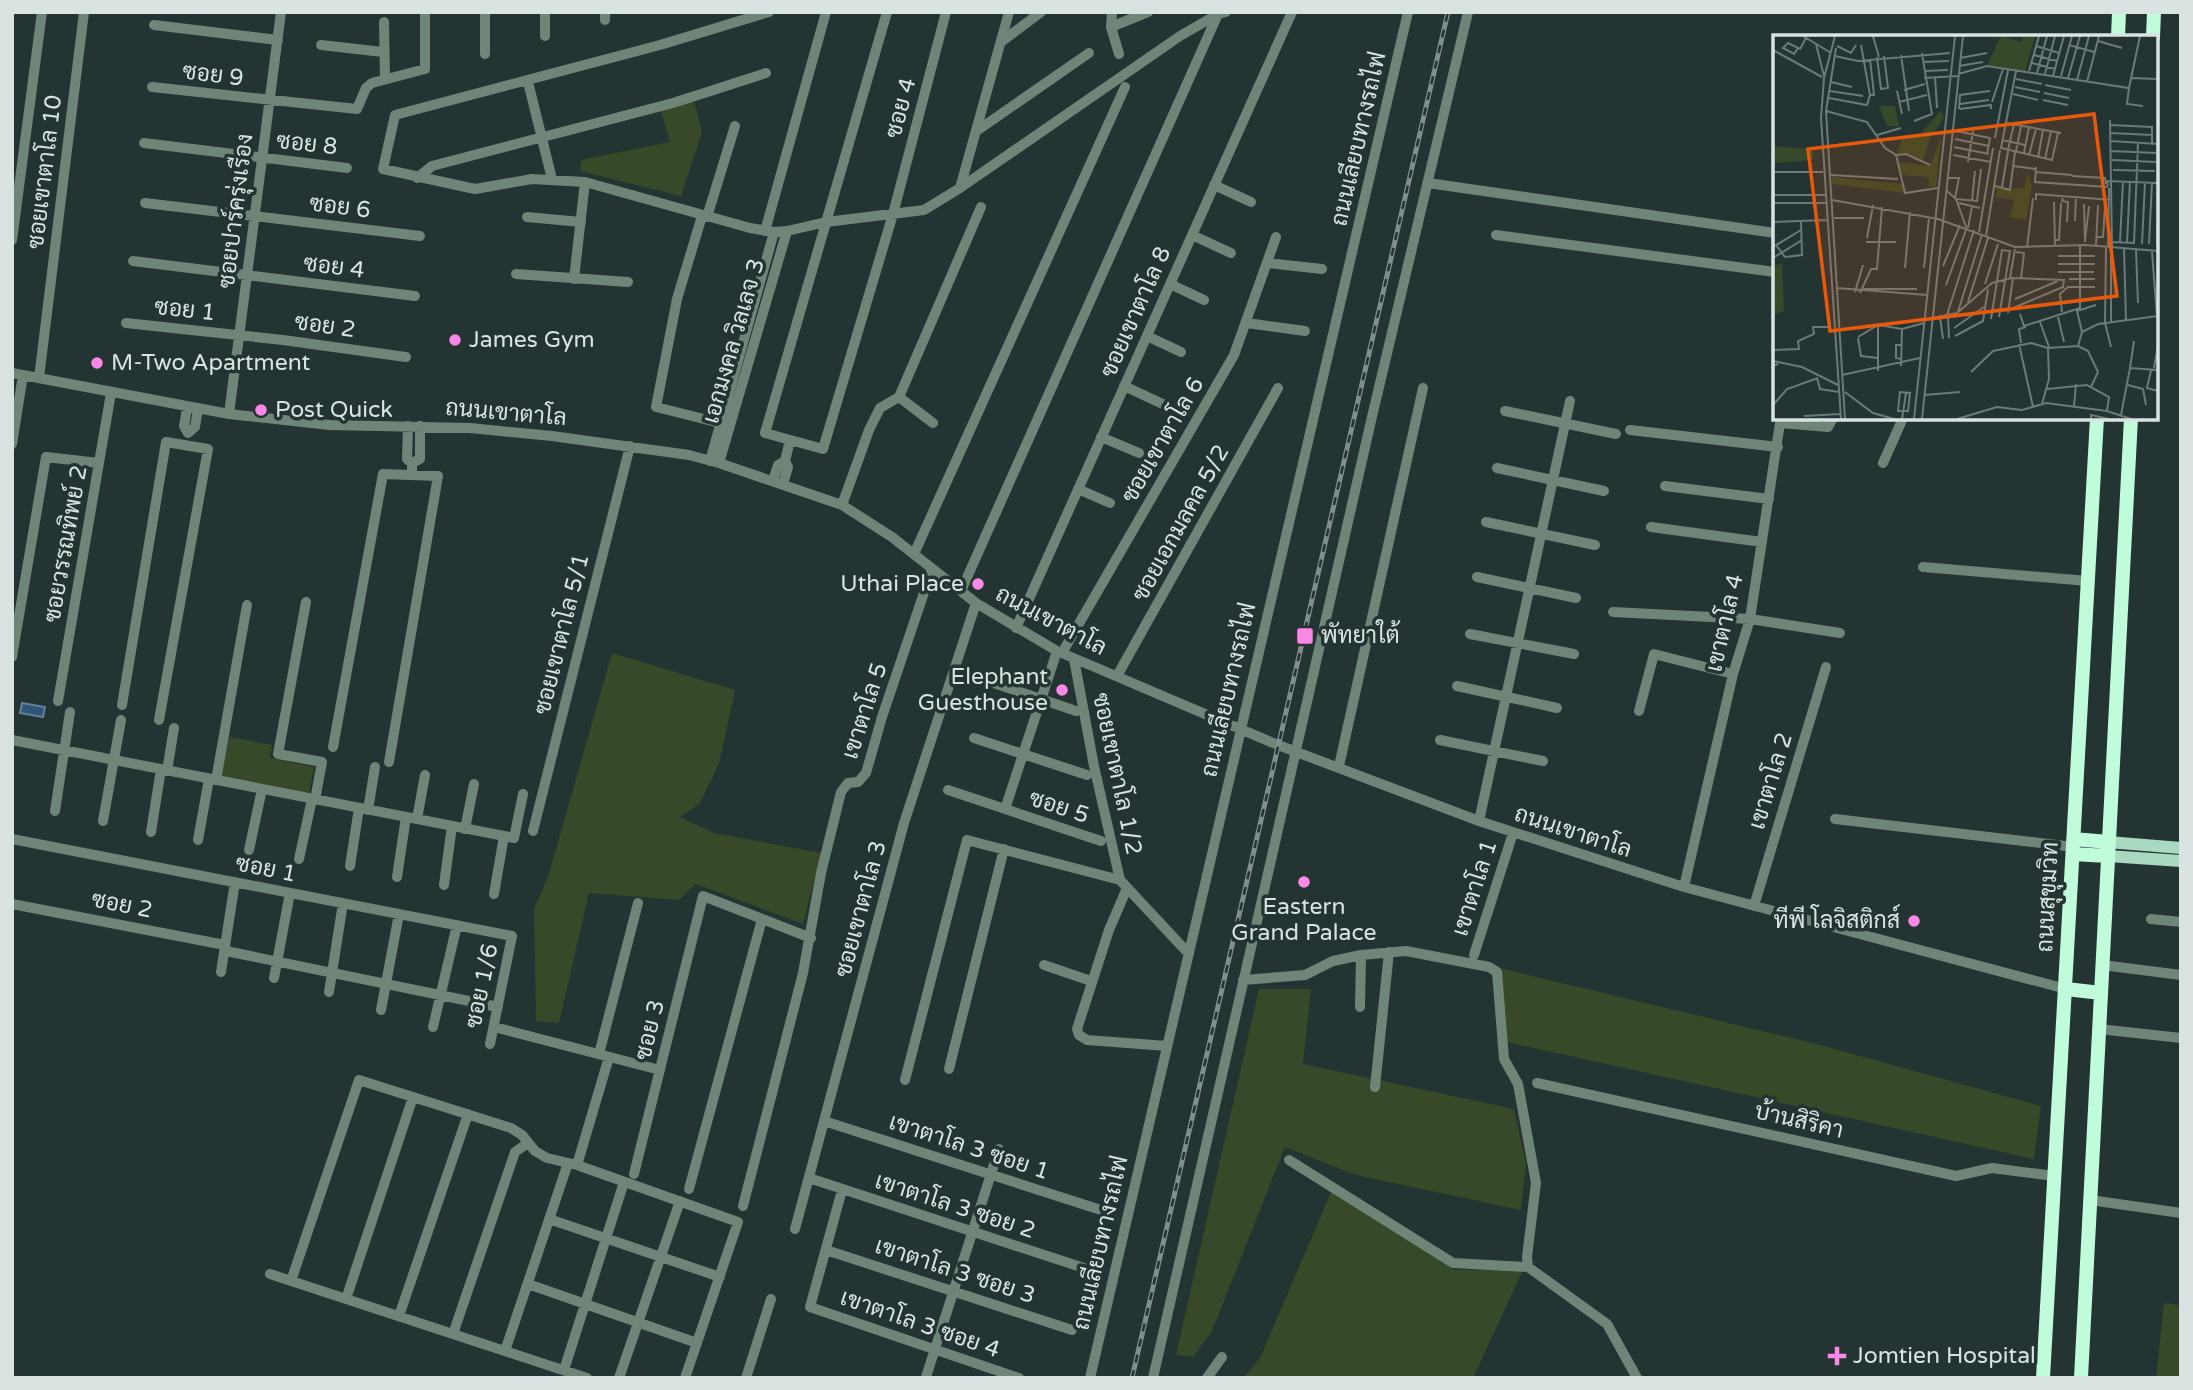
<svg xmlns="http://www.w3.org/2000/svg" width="2193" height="1390" font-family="'Varela Round',Sarabun,sans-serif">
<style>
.green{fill:#374929}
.water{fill:#305578;stroke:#638098;stroke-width:2}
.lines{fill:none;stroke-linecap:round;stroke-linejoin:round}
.minor{stroke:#6e8578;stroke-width:10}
.major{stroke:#a9d9c0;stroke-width:12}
.highway{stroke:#c0fbdc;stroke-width:14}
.rail-casing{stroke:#818e8d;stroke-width:5}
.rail{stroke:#243433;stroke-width:2.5;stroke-dasharray:8;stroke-linecap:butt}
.poi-dot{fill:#fb87e6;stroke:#243433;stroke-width:2.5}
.labels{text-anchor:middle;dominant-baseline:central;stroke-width:7;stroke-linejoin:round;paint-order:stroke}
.street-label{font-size:23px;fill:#d9e3e2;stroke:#243433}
.poi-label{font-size:23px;fill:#d9e3e2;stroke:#243433;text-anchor:start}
.inset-road{fill:none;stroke:#6c7a79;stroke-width:2}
.view{fill:#e8590c;fill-opacity:0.15;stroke:#e8590c;stroke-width:3.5}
.inset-edge{fill:none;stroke:#d9e3e2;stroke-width:3.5}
</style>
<rect width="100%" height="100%" fill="#243433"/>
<!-- green -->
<path class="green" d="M 694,101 L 702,132 L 681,196 L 580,171 L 581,160 L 670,142 L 661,111 Z
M 612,653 L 735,690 L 719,764 L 699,804 L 680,817 L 714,833 L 821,853 L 803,924 L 696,884 L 679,900 L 589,893 L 559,1023 L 536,1021 L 534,909 L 548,877 Z
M 229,737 L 272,745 L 270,758 L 314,767 L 309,793 L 221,776 Z
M 1499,968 L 1817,1044 L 2041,1106 L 2034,1159 L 1507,1042 Z
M 1259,989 L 1311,989 L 1303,1064 L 1514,1109 L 1526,1164 L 1521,1210 L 1356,1175 L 1285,1147 L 1212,1331 L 1193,1357 L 1176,1355 Z
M 1332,1190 L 1454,1270 L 1523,1270 L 1473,1378 L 1243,1378 L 1260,1358 Z
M 2164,1303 L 2181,1305 L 2181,1378 L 2156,1378 Z"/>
<!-- water -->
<path class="water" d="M 22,703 L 45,707 L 43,717 L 20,713 Z"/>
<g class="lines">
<!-- minor -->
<path class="minor" d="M 605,12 L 605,20
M 769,12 L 660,45 L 395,115 L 383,169 L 475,189 L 532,179 L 585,182 L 750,228 L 774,232 L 787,231 L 826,222 L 924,210 L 960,188 L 1180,36 L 1218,14 L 1226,12
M 887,12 L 765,433 L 823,449 L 893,214 L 946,12
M 1112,12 L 1111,27 L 1119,54
M 384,22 L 385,79
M 154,25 L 278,40
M 1111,27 L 1148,12
M 545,36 L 545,12
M 1001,42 L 1041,12
M 321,45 L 383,52
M 485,54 L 485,12
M 528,82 L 552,179
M 152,87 L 357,109 L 366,88 L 372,83 L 425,69 L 425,12
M 978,130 L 1089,53
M 144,143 L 347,168
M 417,178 L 432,166 L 673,103 L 766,73
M 1428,183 L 1775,233
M 1214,185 L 1251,202
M 960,188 L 1009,12
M 145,203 L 420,236
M 702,216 L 677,299 L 656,407 L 720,423
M 527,217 L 581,222
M 707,217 L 735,126
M 765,231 L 826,12
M 1192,235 L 1231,253
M 1496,235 L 1775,272
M 12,240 L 42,12
M 133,261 L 415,296
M 1267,263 L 1322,269
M 516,274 L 628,282
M 574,279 L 585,182
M 1170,284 L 1204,300
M 126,323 L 283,340 L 406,357
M 1247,323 L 1305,331
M 1147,336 L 1181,352
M 12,373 L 229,414 L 330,425 L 470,428 L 552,436 L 689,455 L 719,463 L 842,505 L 892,537 L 976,603 L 1057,651 L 1278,745 L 1479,821 L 1684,887 L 2066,989
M 39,378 L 84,12
M 1124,386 L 1167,406
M 899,397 L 933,423
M 187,408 L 184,426 L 188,433 L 195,427 L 198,409
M 1505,411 L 1616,434
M 229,414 L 281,12
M 408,426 L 407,459 L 412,463 L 412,474
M 1630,430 L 1778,447
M 1101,437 L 1139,453
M 12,444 L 23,375
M 710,461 L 774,232
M 412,463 L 420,459 L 420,426
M 719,463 L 787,231
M 1883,463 L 1903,418
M 1497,468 L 1604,491
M 773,481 L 778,465 L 785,461
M 783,484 L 788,467 L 785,461 L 790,440
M 1665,486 L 1769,499
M 1078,489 L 1110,503
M 842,505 L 869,430 L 880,408 L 899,397 L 981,207
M 1486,522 L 1595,545
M 1651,527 L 1762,542
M 914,554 L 1125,87
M 1923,567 L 2088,581
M 1477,577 L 1576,598
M 961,591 L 1218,14
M 306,602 L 278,754 L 322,762 L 315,800
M 1613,612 L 1750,619 L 1840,633
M 1016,628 L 1292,12
M 1470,634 L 1574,654
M 1062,653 L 1234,355 L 1276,237
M 12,657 L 46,457 L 99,463
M 1074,659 L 1094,766 L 1120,880 L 1189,954
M 1117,676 L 1278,388
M 991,682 L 1076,711
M 1457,686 L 1557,708
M 58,701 L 111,393
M 122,705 L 166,442 L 208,449 L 159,720
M 1639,711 L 1654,654 L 1733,674
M 974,738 L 1087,775
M 12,740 L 514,838 L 523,794
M 1440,740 L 1543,761
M 333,747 L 383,474 L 438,476 L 389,762
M 1339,766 L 1423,388
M 167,771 L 174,728
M 216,780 L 247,605
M 948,790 L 1101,841
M 1005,809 L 1057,651
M 368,810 L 375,767
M 55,811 L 70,712
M 417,819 L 425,775
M 1835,819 L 2074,847
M 103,821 L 121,720
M 1479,821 L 1570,401
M 465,829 L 474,784
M 533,831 L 630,446
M 151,832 L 161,769
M 12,839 L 512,936 L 490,1044
M 198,840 L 209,779
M 249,850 L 262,789
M 299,859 L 312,799
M 350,866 L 359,808
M 397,877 L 406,817
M 444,885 L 452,826
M 1684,887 L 1733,674 L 1750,619 L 1780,423 L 1828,427 L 1833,418
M 1127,888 L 1109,930 L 1077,1029 L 1079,1035 L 1087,1040 L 1167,1046
M 494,894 L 504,836
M 12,904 L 225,945
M 1754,906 L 1826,667
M 2151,919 L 2181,922
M 226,951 L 498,1007
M 1474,955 L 1513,833
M 1044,965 L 1091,981
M 2102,965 L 2181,975
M 221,972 L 235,882
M 274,978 L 290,893
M 1243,980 L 1305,975 L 1333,961 L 1361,955 L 1406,951 L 1489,967 L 1497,972 L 1504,1059 L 1518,1084 L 1536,1183 L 1527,1257 L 1528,1267 L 1607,1324 L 1637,1378
M 329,992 L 343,903
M 1360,1007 L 1361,955
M 381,1010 L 399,914
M 433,1027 L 457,925
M 494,1027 L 660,1070
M 2099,1029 L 2181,1038
M 599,1054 L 638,903
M 949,1069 L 1004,849
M 905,1080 L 967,840 L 1120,880
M 1537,1083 L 1956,1176 L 1992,1168 L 2054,1176
M 1375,1087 L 1389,952
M 824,1121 L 1101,1210
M 1289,1160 L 1453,1263 L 1528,1267
M 577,1165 L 609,1057
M 634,1174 L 703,896 L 811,938
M 809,1178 L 1090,1270
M 689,1189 L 762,919
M 842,1190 L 810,1307 L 1019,1378
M 2090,1200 L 2181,1213
M 743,1206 L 803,973 L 821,873 L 841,792 L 848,783 L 858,782 L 866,773 L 882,717 L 932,569
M 549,1219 L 720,1277
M 795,1229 L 904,823 L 976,603
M 826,1250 L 1072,1330
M 270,1274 L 587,1378
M 291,1281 L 359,1080 L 511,1128 L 522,1135 L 535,1151 L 547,1158 L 577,1165 L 738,1222 L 685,1378
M 528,1284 L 697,1343
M 346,1299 L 413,1097
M 399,1316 L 468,1114
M 453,1334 L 515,1152 L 528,1143
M 505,1351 L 568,1163
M 564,1370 L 624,1182
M 926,1377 L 999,1149
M 619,1378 L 680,1201
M 746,1378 L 771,1299
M 1090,1378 L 1408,12
M 1153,1378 L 1371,421 L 1468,12
M 1207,1378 L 1222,1357"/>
<!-- major -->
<path class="major" d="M 2108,842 L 2181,848
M 2108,856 L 2181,861"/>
<!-- highway -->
<path class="highway" d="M 2118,37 L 2119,12
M 2153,37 L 2154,12
M 2074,839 L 2108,842
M 2073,854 L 2108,856
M 2066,989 L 2101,993
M 2043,1378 L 2097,418
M 2081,1378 L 2131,418"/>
<!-- rail casing -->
<g class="rail-casing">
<path id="rail" d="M 1132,1378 L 1448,12"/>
</g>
<!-- rail -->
<use href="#rail" class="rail"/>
</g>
<!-- markers -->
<g class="poi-dot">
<circle cx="455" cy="340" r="7"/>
<circle cx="97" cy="363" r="7"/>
<circle cx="261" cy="410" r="7"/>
<circle cx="978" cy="584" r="7"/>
<rect x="1296" y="627" width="18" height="18" rx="3.5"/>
<circle cx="1062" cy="690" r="7"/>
<circle cx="1304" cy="882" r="7"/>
<circle cx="1914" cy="921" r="7"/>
<path d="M1833.5 1345.5h7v7h7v7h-7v7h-7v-7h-7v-7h7z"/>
</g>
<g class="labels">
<!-- street labels -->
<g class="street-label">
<text transform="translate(213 75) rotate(7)">ซอย 9</text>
<text transform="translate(901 108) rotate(-75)">ซอย 4</text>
<text transform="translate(1359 139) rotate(-77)">ถนนเลียบทางรถไฟ</text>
<text transform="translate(307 144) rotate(6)">ซอย 8</text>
<text transform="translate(45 172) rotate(-83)">ซอยเขาตาโล 10</text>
<text transform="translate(340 207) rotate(7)">ซอย 6</text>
<text transform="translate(236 211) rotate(-83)">ซอยปาร์ครุ่งเรือง</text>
<text transform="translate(334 267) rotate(7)">ซอย 4</text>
<text transform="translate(185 310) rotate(6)">ซอย 1</text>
<text transform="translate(1136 312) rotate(-66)">ซอยเขาตาโล 8</text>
<text transform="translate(325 326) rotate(8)">ซอย 2</text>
<text transform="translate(734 341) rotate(-74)">เอกมงคล วิลเลจ 3</text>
<text transform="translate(506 413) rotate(5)">ถนนเขาตาโล</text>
<text transform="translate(1163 440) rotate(-60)">ซอยเขาตาโล 6</text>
<text transform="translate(1181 523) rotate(-61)">ซอยเอกมลคล 5/2</text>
<text transform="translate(66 544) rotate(-80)">ซอยวรรณทิพย์ 2</text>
<text transform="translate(1051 621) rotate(28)">ถนนเขาตาโล</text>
<text transform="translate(1725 623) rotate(-77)">เขาตาโล 4</text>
<text transform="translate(562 634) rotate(-76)">ซอยเขาตาโล 5/1</text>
<text transform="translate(1229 690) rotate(-77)">ถนนเลียบทางรถไฟ</text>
<text transform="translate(865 711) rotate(-72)">เขาตาโล 5</text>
<text transform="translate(1117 774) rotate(78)">ซอยเขาตาโล 1/2</text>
<text transform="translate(1771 781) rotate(-73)">เขาตาโล 2</text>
<text transform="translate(1059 807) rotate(18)">ซอย 5</text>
<text transform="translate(1573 832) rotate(18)">ถนนเขาตาโล</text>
<text transform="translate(266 869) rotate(11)">ซอย 1</text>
<text transform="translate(1475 888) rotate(-72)">เขาตาโล 1</text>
<text transform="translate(2048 897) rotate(-87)">ถนนสุขุมวิท</text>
<text transform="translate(122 905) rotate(11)">ซอย 2</text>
<text transform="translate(861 909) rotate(-75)">ซอยเขาตาโล 3</text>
<text transform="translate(482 986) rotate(-78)">ซอย 1/6</text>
<text transform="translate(650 1030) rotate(-76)">ซอย 3</text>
<text transform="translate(1799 1121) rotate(13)">บ้านสิริคา</text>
<text transform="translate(969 1147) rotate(18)">เขาตาโล 3 ซอย 1</text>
<text transform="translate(955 1206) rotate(18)">เขาตาโล 3 ซอย 2</text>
<text transform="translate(1101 1243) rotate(-77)">ถนนเลียบทางรถไฟ</text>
<text transform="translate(955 1271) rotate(18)">เขาตาโล 3 ซอย 3</text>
<text transform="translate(920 1324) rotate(19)">เขาตาโล 3 ซอย 4</text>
</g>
<!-- poi labels -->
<g class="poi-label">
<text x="469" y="340">James Gym</text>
<text x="111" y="363">M-Two Apartment</text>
<text x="275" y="410">Post Quick</text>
<text x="964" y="584" text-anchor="end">Uthai Place</text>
<text x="1321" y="636">พัทยาใต้</text>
<text x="1048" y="677" text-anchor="end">Elephant<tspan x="1048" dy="26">Guesthouse</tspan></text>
<text x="1304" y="907" text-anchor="middle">Eastern<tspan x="1304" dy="26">Grand Palace</tspan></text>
<text x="1900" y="921" text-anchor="end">ทีพี โลจิสติกส์</text>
<text x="1853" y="1356">Jomtien Hospital</text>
</g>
</g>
<!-- overview -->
<g transform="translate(1773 35)">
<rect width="385" height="385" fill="#243433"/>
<path d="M 228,1 L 248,7 L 251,1 L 262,1 L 252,36 L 214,30 ZM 106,71 L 122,71 L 126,91 L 114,91 ZM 168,75 L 171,83 L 157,103 L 150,127 L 133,118 L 124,119 L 129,103 L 148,98 ZM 168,102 L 163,152 L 156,152 L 156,142 L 128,140 L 125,127 L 157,131 ZM 0,111 L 40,114 L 40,125 L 0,128 ZM 254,136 L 259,150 L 253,185 L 237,182 L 241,165 L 223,162 L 224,153 L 252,153 ZM 59,142 L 130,149 L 132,158 L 59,149 ZM 9,229 L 11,276 L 0,280 L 0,230 Z" fill="#374929"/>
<path class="inset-road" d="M 30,1 L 58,18M 62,1 L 51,43 L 48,83 L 68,384M 100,1 L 106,22M 325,6 L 349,13M 43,9 L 51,41M 296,10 L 321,17M 64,11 L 78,18 L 83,10M 263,11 L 286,18M 25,13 L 21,19 L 10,13 L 15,8 L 27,14 L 33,3M 63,13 L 53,76 L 72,384M 0,15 L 49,42M 128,20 L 136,76M 261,20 L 284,26M 62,21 L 85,26 L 177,18M 104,22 L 108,54 L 115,53 L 111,21M 187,23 L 214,18M 150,27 L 176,26M 259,28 L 282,34M 186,31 L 210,27M 151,36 L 175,35M 243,36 L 228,113 L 279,125 L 285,98M 256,36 L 266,1M 264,38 L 274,1M 185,39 L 214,31 L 356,53 L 367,1M 272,39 L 282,1M 280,41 L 291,1M 288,41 L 299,1M 162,42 L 164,73M 151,43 L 185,41M 295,43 L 307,1M 358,43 L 385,44M 243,44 L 269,49M 304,45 L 316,1M 58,47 L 79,52M 314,47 L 326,1M 272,50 L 298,55M 242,52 L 267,57M 356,53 L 354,69 L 370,71M 131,55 L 152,49M 57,56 L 90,61M 124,56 L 129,79M 271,58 L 296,63M 240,59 L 265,65M 97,60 L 101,60 L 97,24M 56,63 L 94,70 L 97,60 L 88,10M 270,65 L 295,70M 126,67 L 154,60M 219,67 L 230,34M 187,69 L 216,65M 186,74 L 187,60 L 217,56M 187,74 L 218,70 L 218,74M 53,76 L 94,87 L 112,113 L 123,120 L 132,158 L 165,153M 337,85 L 339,212M 141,86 L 159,79 L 149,18M 233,88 L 288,98M 337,90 L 379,92 L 379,108M 183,96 L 217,103 L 214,119M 337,98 L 379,100M 104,100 L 128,93M 222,103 L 235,35M 182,104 L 216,111M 229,105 L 252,110M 338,106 L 385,109M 181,112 L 216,119M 235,115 L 241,89M 243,116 L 248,91M 338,116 L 383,118M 251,118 L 256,92M 123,120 L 133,119 L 157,130M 180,120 L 218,127M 256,120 L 263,94M 265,123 L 270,95M 272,124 L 278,96M 339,125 L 383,127M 195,127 L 200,96M 240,131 L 262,134M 263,132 L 262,147 L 335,152M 340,135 L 382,136M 0,137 L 50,137M 263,137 L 299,140M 58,140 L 125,144M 299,141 L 332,143 L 333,149M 174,143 L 186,143 L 182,163M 222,151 L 237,155 L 242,117M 335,151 L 334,146 L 385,148M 229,152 L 235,116M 173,155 L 183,164 L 193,192M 0,160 L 53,160M 290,161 L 289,166 L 295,167 L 294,187M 183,164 L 204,166 L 208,134M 59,165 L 165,184 L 242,212 L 313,210 L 385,216M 263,165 L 263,159 L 339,165M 199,166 L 202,136M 281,167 L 282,212M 0,168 L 53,168M 186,168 L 207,173M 311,169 L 312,207M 61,183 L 91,183M 302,186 L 303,162M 0,187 L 54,185M 195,193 L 199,171M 206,197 L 220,113M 213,201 L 227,115M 324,202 L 330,202 L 332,172M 94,203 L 100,170M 282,205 L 286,205 L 288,168M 312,206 L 316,171M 93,207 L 123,207M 339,207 L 362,208M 347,207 L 350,146M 354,208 L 357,146M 361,208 L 365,108M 369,209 L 372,147M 376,209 L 379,147M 384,209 L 385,188M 3,210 L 12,222 L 29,220 L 28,186M 323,211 L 325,170M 0,212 L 28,195M 333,212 L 332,288 L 338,312M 335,212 L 336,153M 254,213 L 260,163M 351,214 L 353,285M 363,215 L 365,268M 243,217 L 251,218 L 248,244M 379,217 L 384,281M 285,221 L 322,221M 0,223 L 29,205M 285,229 L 322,229M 170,231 L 187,190M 132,233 L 137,177M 151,233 L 156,182M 285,237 L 321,237M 237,243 L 242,214M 296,244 L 322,244M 212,249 L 225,209M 173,250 L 194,192M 64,253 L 154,260M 89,254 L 144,254M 82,257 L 90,230M 87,258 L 98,234 L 104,234 L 109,172M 242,264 L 285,246M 195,267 L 215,203M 185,277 L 209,199M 289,277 L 287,259 L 295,252 L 322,252M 235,278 L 240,243M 247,279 L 251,291 L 307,273 L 307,210M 174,280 L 201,195M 175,281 L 176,303M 167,282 L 170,304M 285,282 L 291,307M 159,283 L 184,278 L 219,248 L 239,243 L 291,245 L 290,252 L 240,273M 218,284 L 229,215 L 237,216 L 226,282M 267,287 L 276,312M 338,287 L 338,212M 105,290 L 129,294 L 151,288M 181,293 L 211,272M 309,297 L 304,276 L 323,270M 182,301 L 210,286 L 215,254M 85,302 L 105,290 L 105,336M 85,303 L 88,321 L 105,323M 248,308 L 246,294 L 253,292M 246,309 L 260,372M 305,311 L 315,316 L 325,337 L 318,352M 275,313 L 305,311 L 309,297 L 325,289 L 385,281M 0,315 L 26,314 L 25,306 L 41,299 L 40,292 L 58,292M 128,324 L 123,323 L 123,310 L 129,310M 0,326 L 29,332 L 65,350M 128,331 L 129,295M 357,333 L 361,306M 381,333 L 385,311M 378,335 L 374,353 L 385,356M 198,337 L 220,316 L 258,308 L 275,313M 69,340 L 147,323M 44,343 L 47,354 L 66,357M 0,347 L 0,331 L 5,329M 355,350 L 370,354 L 373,370M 274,354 L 314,350 L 336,362 L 334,376M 72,357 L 100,378 L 121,384M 127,357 L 137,358 L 135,376 L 125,376 ZM 151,360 L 187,357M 1,369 L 14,354 L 45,343M 269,369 L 276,344 L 275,313M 301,371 L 303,349M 348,380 L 357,333 L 385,335M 31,381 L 67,379M 129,384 L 133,358M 141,384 L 182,1M 149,384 L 190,1M 184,384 L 224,372 L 249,375 L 273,368 L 334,376 L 358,384M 318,384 L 318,380 L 336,384"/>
<path class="view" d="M 321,79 L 344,261 L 57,296 L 35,114 Z"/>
<rect width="385" height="385" class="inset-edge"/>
</g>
<!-- border -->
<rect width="2193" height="1390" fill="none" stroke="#d9e3e2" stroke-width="28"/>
</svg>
